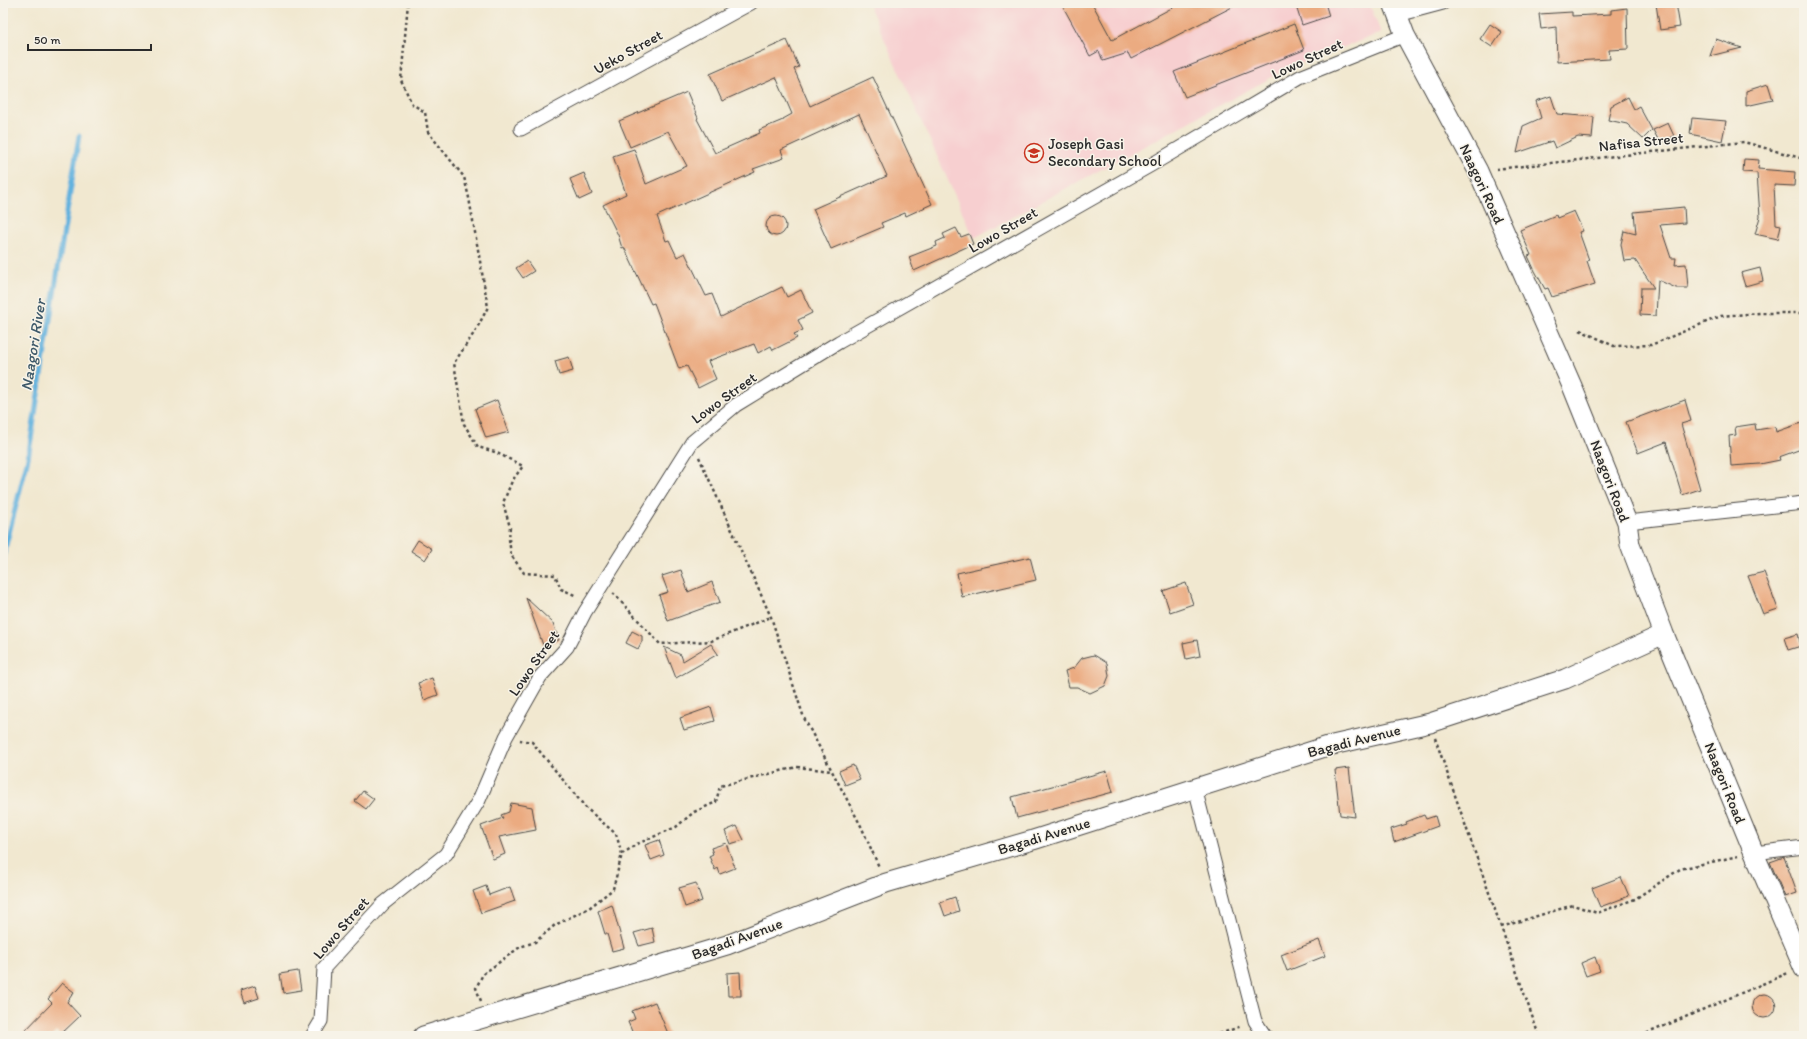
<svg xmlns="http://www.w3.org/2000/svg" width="1807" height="1039" font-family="Itim,sans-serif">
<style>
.built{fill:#f7cfd0}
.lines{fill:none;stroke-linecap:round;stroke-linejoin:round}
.stream{stroke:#64b2de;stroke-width:5}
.building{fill:#ebab81}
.street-casing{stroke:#494744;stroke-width:15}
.secondary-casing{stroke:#494744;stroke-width:21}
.path{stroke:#494744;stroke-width:2.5;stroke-dasharray:3 3;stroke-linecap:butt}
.street{stroke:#fff;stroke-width:13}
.secondary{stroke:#fff;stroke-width:19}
.labels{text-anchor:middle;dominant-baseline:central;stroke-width:3;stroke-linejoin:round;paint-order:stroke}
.street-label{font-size:15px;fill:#2b2b2b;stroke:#f7f3e8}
.poi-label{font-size:15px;fill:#2b2b2b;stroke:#f7f3e8;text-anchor:start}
.water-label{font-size:16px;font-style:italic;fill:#3f5a6a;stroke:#f7f3e8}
</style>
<rect width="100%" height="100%" fill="#f7f3e8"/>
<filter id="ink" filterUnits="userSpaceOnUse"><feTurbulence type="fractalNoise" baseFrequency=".025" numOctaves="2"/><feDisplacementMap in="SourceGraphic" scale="8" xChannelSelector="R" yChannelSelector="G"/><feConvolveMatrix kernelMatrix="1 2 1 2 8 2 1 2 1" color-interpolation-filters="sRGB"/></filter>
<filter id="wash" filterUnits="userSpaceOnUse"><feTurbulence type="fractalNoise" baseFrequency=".012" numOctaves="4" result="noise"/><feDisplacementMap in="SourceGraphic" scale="16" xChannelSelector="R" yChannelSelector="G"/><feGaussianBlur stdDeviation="0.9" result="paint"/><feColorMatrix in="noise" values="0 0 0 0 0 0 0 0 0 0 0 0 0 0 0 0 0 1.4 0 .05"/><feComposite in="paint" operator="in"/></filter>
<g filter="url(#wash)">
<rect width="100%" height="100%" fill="#f1e8d0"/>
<!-- built -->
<path class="built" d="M 868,3 L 1369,3 L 1381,33 L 1289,68 L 974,238 Z"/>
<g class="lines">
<!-- stream -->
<path class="stream" d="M 3,557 L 28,458 L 79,136"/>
</g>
<g id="blocks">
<!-- building -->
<path class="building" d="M 1061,3 L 1092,3 L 1112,40 L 1181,3 L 1240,3 L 1131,59 L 1128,53 L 1103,61 L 1099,51 L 1090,56 Z
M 1295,3 L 1325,3 L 1329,16 L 1302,25 Z
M 1665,3 L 1676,3 L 1680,27 L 1660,30 L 1656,4 Z
M 1627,8 L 1628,49 L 1609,50 L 1610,59 L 1557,62 L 1556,27 L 1541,29 L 1539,14 L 1572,12 L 1572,16 L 1611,14 L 1611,10 Z
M 1294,24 L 1304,50 L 1185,97 L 1174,72 Z
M 1490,24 L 1502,32 L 1492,47 L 1480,39 Z
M 1716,39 L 1742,48 L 1710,56 Z
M 787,40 L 799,67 L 794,69 L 810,106 L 873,77 L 932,204 L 906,216 L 905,213 L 881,223 L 883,227 L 831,249 L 813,209 L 887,176 L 859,114 L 781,150 L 784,158 L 753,169 L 755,172 L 657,216 L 666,241 L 669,240 L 677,257 L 685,253 L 706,296 L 712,294 L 721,317 L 782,287 L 787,297 L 801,290 L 812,313 L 798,320 L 803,330 L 794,334 L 797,338 L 773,350 L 771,346 L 758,353 L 754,344 L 708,361 L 716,379 L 698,388 L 687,366 L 679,369 L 654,303 L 651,304 L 624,247 L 622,248 L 618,235 L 603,205 L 626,194 L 613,156 L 634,149 L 646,184 L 687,166 L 668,131 L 630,147 L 619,121 L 687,92 L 698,118 L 697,119 L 715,153 L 760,133 L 759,130 L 783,120 L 783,119 L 792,114 L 776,77 L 722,101 L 710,74 Z
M 1768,84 L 1773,100 L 1746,106 L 1746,91 Z
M 1551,96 L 1557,114 L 1594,117 L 1592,138 L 1578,137 L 1555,148 L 1552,141 L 1517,153 L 1523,126 L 1541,118 L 1536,101 Z
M 1628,97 L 1634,109 L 1639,106 L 1652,130 L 1643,139 L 1627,124 L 1608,120 L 1611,106 Z
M 1692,118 L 1726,121 L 1722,141 L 1690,134 Z
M 1668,123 L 1674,136 L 1660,143 L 1653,130 Z
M 1744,159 L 1759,160 L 1758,169 L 1795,172 L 1794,186 L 1774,185 L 1776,224 L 1781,225 L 1778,239 L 1755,234 L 1760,217 L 1757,173 L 1743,172 Z
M 584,173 L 592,194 L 579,200 L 570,179 Z
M 1684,207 L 1685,223 L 1660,225 L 1671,258 L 1676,258 L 1675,265 L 1686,264 L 1688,288 L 1676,288 L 1658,280 L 1656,316 L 1640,315 L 1641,288 L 1654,288 L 1635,260 L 1624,261 L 1621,244 L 1624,231 L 1636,234 L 1634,212 Z
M 1574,211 L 1583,231 L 1579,232 L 1589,260 L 1587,261 L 1595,284 L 1552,297 L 1548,288 L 1545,289 L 1535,271 L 1528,256 L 1531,255 L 1520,230 L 1556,215 L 1557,218 Z
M766 226a10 10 0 1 1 20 0a10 10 0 1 1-20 0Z
M 956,228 L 961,237 L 969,234 L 973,244 L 914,271 L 909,257 L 937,246 L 936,242 L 945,238 L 943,234 Z
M 527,261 L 534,271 L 523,278 L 516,268 Z
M 1760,268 L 1763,281 L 1745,286 L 1741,273 Z
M 569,357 L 573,371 L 559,375 L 555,361 Z
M 497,400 L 509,432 L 486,438 L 475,409 Z
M 1685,400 L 1691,421 L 1681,424 L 1700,489 L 1682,495 L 1666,442 L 1638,453 L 1626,422 Z
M 1804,422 L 1804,448 L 1779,457 L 1780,460 L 1760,464 L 1731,466 L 1729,436 L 1736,435 L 1735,427 L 1755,424 L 1756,430 L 1775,427 L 1776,432 Z
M 418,540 L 432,549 L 425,560 L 411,551 Z
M 1030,557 L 1036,580 L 962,597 L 957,573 Z
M 681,570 L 688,592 L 712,582 L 720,602 L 668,621 L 659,595 L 668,592 L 662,576 Z
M 1764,572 L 1778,609 L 1763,614 L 1748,576 Z
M 1186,583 L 1193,604 L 1170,612 L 1163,591 Z
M 526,598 L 553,623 L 559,640 L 543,645 Z
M 632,631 L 642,636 L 642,641 L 638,649 L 626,643 Z
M 1798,634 L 1801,646 L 1788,650 L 1784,638 Z
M 1197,640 L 1200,656 L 1186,659 L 1183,643 Z
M 711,644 L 718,654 L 676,678 L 664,647 L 681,655 L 683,661 Z
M 1094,655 L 1107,663 L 1109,676 L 1105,686 L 1090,693 L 1077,687 L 1069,687 L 1065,671 L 1074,668 L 1082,658 Z
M 432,678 L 438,695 L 424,700 L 418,683 Z
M 711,707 L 715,721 L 684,730 L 680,718 Z
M 853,765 L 860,779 L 845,785 L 839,771 Z
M 1349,768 L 1355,817 L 1340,815 L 1335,770 Z
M 1107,771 L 1113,792 L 1017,818 L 1012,797 Z
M 363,791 L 374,799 L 366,809 L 355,801 Z
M 511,803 L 532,807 L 536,830 L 499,837 L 505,854 L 493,859 L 481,826 L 503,818 L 501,815 L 509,812 Z
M 1424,815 L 1426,819 L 1435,816 L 1438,826 L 1394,842 L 1391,829 L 1407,824 L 1406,822 Z
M 737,826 L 744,840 L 730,844 L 725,831 Z
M 659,840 L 664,855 L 651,860 L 645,845 Z
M 726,843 L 735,868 L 720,874 L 718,868 L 715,870 L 709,856 L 713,854 L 711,848 Z
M 1784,857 L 1797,893 L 1785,897 L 1770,862 Z
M 1621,877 L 1629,896 L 1600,907 L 1592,888 Z
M 696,883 L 702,901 L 685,907 L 679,888 Z
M 486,886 L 489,895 L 510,887 L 515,901 L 481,913 L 473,891 Z
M 955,897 L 959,911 L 945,916 L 940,902 Z
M 612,905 L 624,948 L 612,951 L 607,934 L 605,934 L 598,911 Z
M 652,928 L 655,942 L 639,946 L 634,933 Z
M 1319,940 L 1325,956 L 1287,971 L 1281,955 Z
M 1595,957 L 1600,971 L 1586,976 L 1581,963 Z
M 298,971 L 301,990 L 283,993 L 280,974 Z
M 740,972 L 741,996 L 728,996 L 727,973 Z
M 62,983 L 74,992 L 67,1002 L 80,1016 L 60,1035 L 56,1031 L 51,1036 L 20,1036 L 52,1003 L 48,999 Z
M 255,986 L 259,998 L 244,1003 L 240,991 Z
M1752 1006a12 12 0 1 1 24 0a12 12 0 1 1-24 0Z
M 655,1002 L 669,1036 L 634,1036 L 628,1022 L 635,1019 L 632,1011 Z"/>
</g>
</g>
<g filter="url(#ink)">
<use href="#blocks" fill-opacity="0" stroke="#494744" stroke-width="1"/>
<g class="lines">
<!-- street casing -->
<g class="street-casing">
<path id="street" d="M 1398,15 L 1443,3
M 521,129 L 751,3
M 1627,522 L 1804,503
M 1195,788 L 1255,1021 L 1265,1036
M 1754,853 L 1804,847
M 312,1036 L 321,1021 L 324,968 L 383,904 L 446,854 L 479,800 L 506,737 L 540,677 L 567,647 L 585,612 L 692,442 L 736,405 L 839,342 L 1151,165 L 1300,77 L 1405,35"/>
</g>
<!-- secondary casing -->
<g class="secondary-casing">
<path id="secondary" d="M 1393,3 L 1405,35 L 1478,171 L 1572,386 L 1627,522 L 1630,545 L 1664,634 L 1754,853 L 1804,969
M 423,1036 L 727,945 L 886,883 L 1033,840 L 1328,746 L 1430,723 L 1565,679 L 1664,634"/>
</g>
<!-- path -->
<path class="path" d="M 408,3 L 401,80 L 412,104 L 425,112 L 428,132 L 464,177 L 469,198 L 488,307 L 476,330 L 454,363 L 464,424 L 478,447 L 495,452 L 523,466 L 512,481 L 503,503 L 510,527 L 509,539 L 511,555 L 524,573 L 555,575 L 561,589 L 577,596
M 1496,169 L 1744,142 L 1804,159
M 1580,330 L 1614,346 L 1651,345 L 1721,316 L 1760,313 L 1804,313
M 699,457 L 771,617 L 804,718 L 861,826 L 879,867
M 613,593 L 660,644 L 711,641 L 771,617
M 1435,738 L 1539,1036
M 622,854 L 637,844 L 676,827 L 694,812 L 716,802 L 720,786 L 797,767 L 831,771
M 1501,927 L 1573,905 L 1597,913 L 1635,899 L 1680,869 L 1738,856
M 481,1001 L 476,988 L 483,974 L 520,947 L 535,942 L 555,925 L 589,908 L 613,889 L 622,854 L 616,834 L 586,808 L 532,742 L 520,740
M 1214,1036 L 1242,1026
M 1641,1036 L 1788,973"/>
<!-- street -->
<use href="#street" class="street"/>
<!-- secondary -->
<use href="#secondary" class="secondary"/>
</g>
</g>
<!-- icons -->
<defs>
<g id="school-ring" transform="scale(1)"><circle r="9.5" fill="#f7f3e8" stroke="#c8321e" stroke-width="1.5"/><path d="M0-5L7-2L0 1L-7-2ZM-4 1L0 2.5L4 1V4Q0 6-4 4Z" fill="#c8321e"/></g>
</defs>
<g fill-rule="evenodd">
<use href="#school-ring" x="1034" y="153"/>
</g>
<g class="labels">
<!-- street labels -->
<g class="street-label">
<text transform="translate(628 52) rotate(-29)">Ueko Street</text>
<text transform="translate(1307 59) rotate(-25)">Lowo Street</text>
<text transform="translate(1641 142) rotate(-6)">Nafisa Street</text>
<text transform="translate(1482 184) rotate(65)">Naagori Road</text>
<text transform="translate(1003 230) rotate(-30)">Lowo Street</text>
<text transform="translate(724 398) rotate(-36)">Lowo Street</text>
<text transform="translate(1610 481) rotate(69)">Naagori Road</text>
<text transform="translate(534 663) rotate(-55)">Lowo Street</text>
<text transform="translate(1354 741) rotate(-14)">Bagadi Avenue</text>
<text transform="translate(1725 783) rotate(68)">Naagori Road</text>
<text transform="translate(1044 836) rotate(-17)">Bagadi Avenue</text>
<text transform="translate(341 928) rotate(-49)">Lowo Street</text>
<text transform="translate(737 939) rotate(-20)">Bagadi Avenue</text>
</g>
<!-- poi labels -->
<g class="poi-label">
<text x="1048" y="144">Joseph Gasi<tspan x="1048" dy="17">Secondary School</tspan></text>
</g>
<!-- water labels -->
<g class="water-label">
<text transform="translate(33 345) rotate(-81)">Naagori River</text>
</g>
</g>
<!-- margin -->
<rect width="1807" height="1039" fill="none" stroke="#f7f3e8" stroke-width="16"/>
<!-- scale -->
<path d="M28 44v6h123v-6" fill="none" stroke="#2b2b2b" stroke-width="2"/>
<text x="34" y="44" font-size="12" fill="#2b2b2b" stroke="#f7f3e8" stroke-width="3" paint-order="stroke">50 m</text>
</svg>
